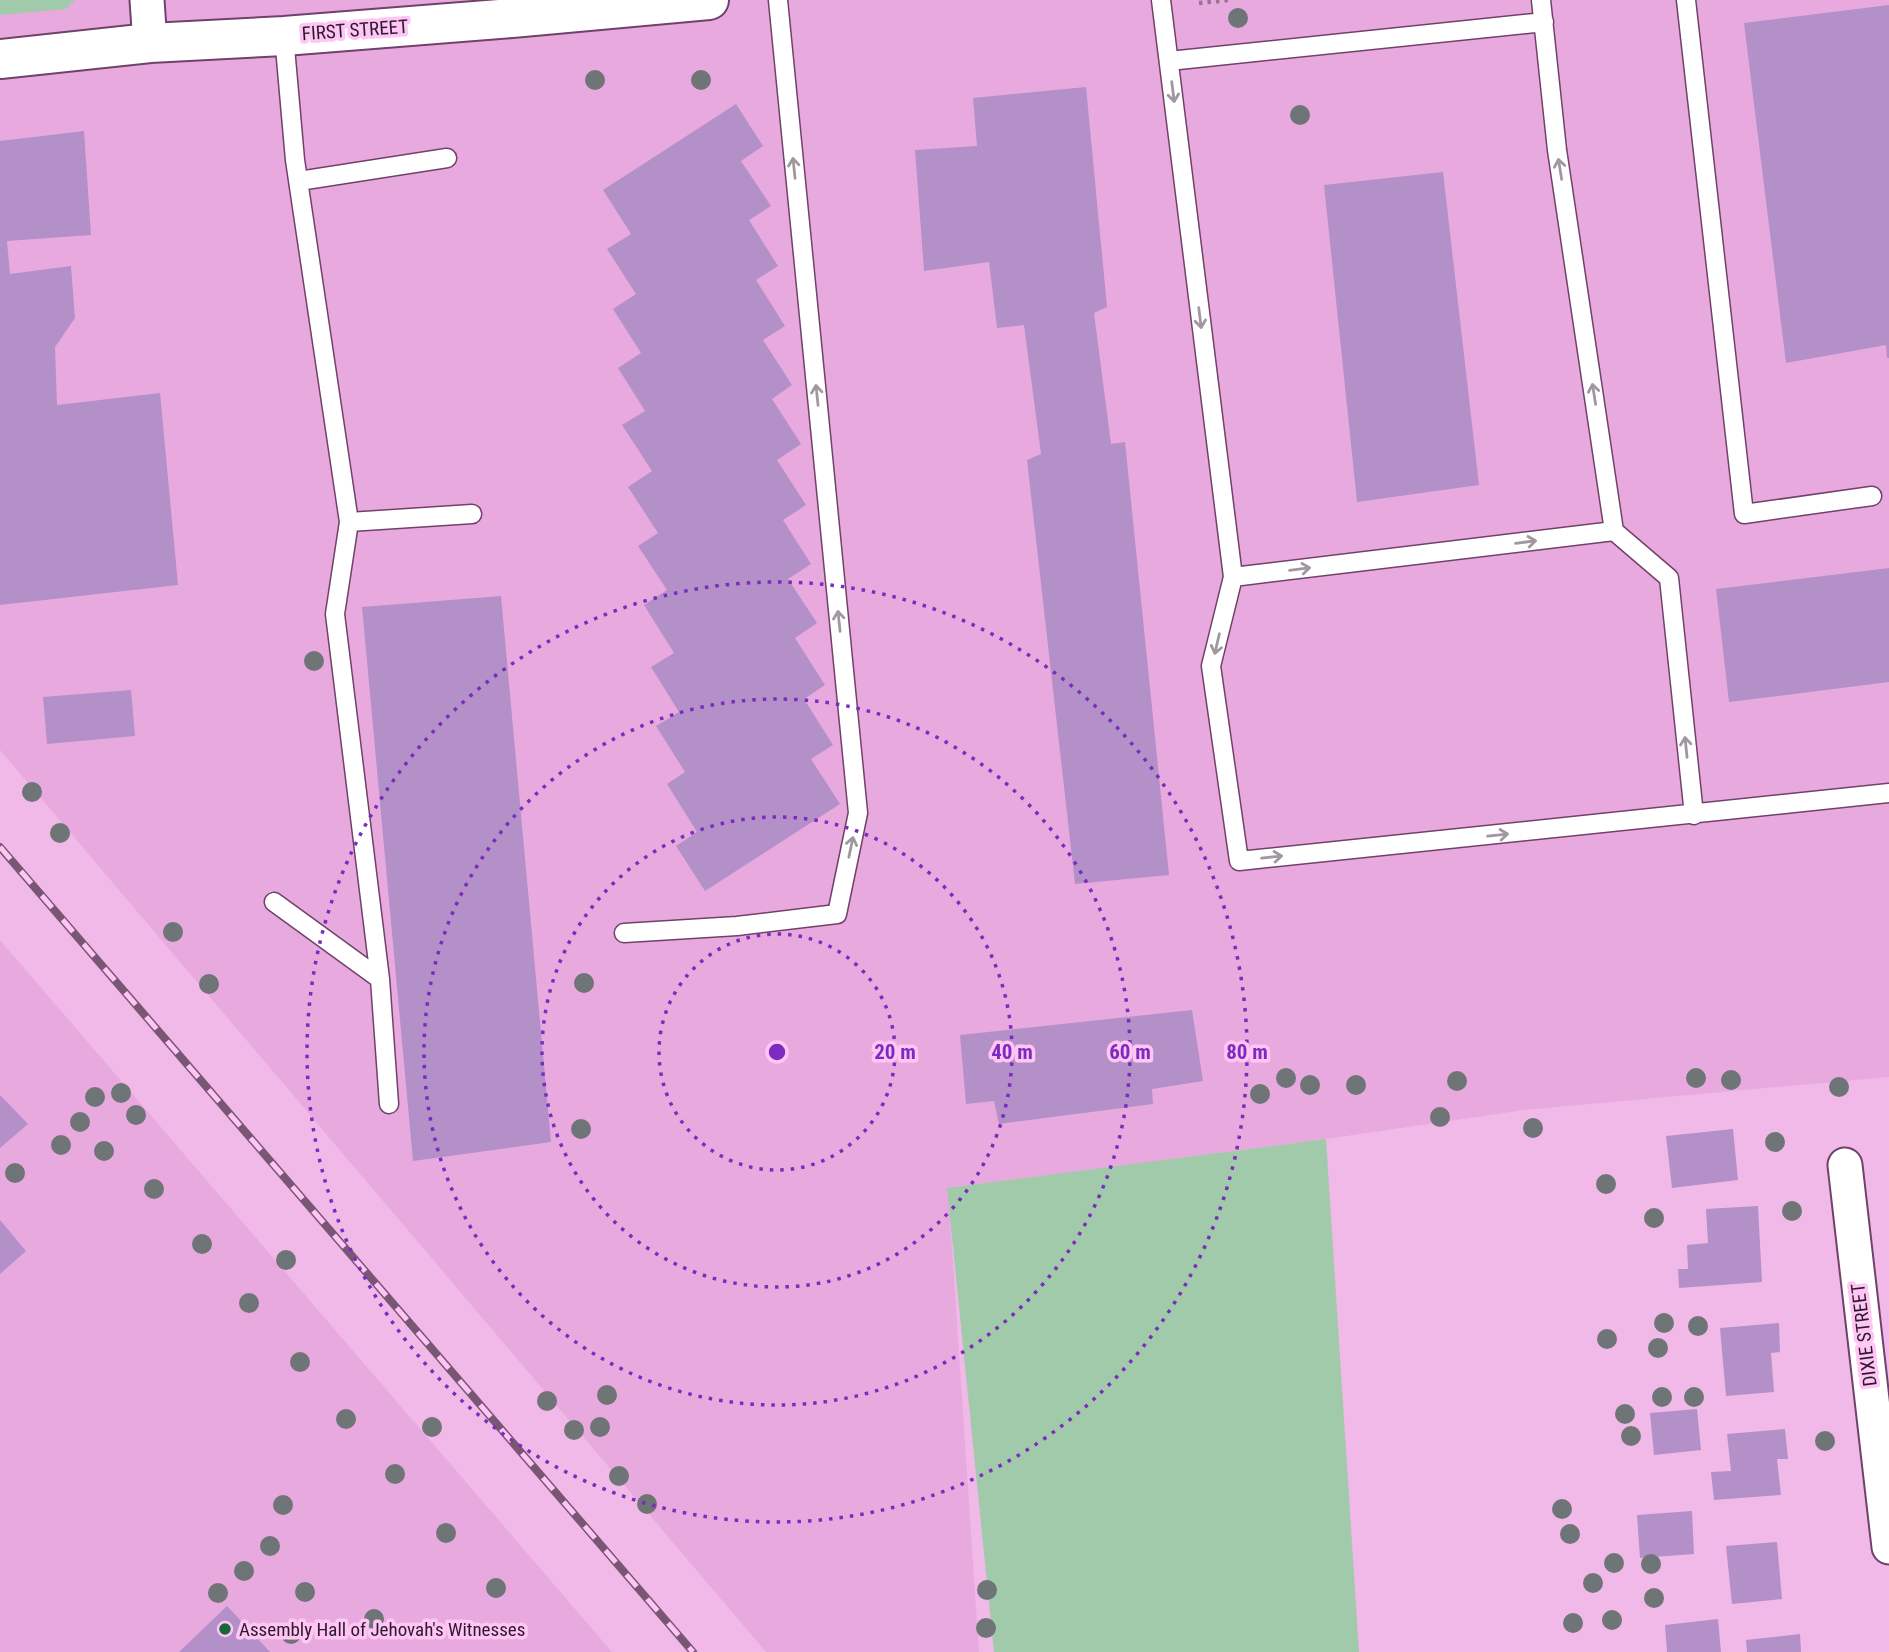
<svg xmlns="http://www.w3.org/2000/svg" width="1889" height="1652" font-family="'Roboto Condensed',sans-serif">
<style>
.built{fill:#e8aade}
.green{fill:#a1caab}
.building{fill:#b390c8}
.lines{fill:none;stroke-linecap:round;stroke-linejoin:round}
.lane-casing{stroke:#70416a;stroke-width:21}
.street-casing{stroke:#70416a;stroke-width:37}
.secondary-casing{stroke:#70416a;stroke-width:42}
.path{stroke:#9a7294;stroke-width:4.5;stroke-dasharray:3.5 5;stroke-linecap:butt}
.lane{stroke:#fff;stroke-width:18}
.street{stroke:#fff;stroke-width:33}
.secondary{stroke:#fff;stroke-width:38}
.rail-casing{stroke:#795774;stroke-width:8}
.rail{stroke:#ffc6f5;stroke-width:5;stroke-dasharray:16;stroke-linecap:butt}
.tree{fill:#6f7477}
.oneway{stroke:#a098a0}
.ring{fill:none;stroke:#7b2cbf;stroke-width:3.5;stroke-dasharray:3.5 7}
.poi-dot{fill:#186838;stroke:#ffc6f5;stroke-width:2.5}
.labels{text-anchor:middle;dominant-baseline:central;stroke-width:7;stroke-linejoin:round;paint-order:stroke}
.street-label{font-size:19px;fill:#2d192b;stroke:#ffc6f5}
.poi-label{font-size:19px;fill:#2d192b;stroke:#ffc6f5;text-anchor:start}
.centre{fill:#7b2cbf;stroke:#ffc6f5;stroke-width:3.5}
.ring-label{font-size:21px;text-anchor:middle;font-weight:bold;fill:#7b2cbf;stroke:#ffc6f5;stroke-width:7;stroke-linejoin:round;paint-order:stroke}
</style>
<rect width="100%" height="100%" fill="#f1b9e8"/>
<!-- built -->
<path class="built" d="M 0,0 L 1889,0 L 1889,1077 L 1524,1110 L 1326,1139 L 948,1188 L 979,1652 L 766,1652 L 0,750 Z
M 0,940 L 612,1652 L 0,1652 Z"/>
<!-- green -->
<path class="green" d="M 0,0 L 75,0 L 66,9 L 0,15 Z
M 1326,1139 L 1359,1652 L 994,1652 L 947,1188 Z"/>
<!-- building -->
<path class="building" d="M 1889,5 L 1889,358 L 1887,358 L 1886,345 L 1786,363 L 1744,23 Z
M 1086,87 L 1107,307 L 1094,313 L 1111,444 L 1125,442 L 1169,875 L 1075,884 L 1027,460 L 1041,454 L 1024,325 L 997,328 L 989,262 L 924,271 L 915,150 L 977,146 L 973,98 Z
M 736,104 L 763,146 L 741,161 L 771,206 L 749,220 L 778,266 L 756,280 L 785,326 L 763,340 L 792,385 L 772,399 L 801,444 L 777,460 L 806,505 L 783,520 L 811,564 L 788,579 L 817,623 L 795,638 L 825,685 L 804,699 L 833,745 L 811,759 L 840,804 L 705,891 L 676,846 L 697,832 L 667,784 L 685,772 L 656,726 L 679,712 L 651,667 L 674,653 L 644,605 L 667,590 L 638,546 L 658,533 L 628,487 L 652,471 L 622,425 L 645,411 L 618,368 L 641,353 L 613,309 L 636,294 L 607,249 L 631,234 L 603,190 Z
M 84,131 L 91,235 L 7,241 L 10,274 L 71,266 L 75,318 L 55,347 L 57,405 L 160,393 L 178,585 L 0,605 L 0,141 Z
M 1443,172 L 1479,485 L 1357,502 L 1324,185 Z
M 1889,568 L 1889,682 L 1729,702 L 1716,589 Z
M 501,596 L 551,1142 L 413,1161 L 362,607 Z
M 131,690 L 135,736 L 47,744 L 43,697 Z
M 1192,1010 L 1203,1081 L 1152,1089 L 1153,1104 L 999,1124 L 994,1101 L 966,1104 L 960,1035 Z
M 0,1095 L 28,1124 L 0,1148 Z
M 1733,1129 L 1738,1180 L 1672,1188 L 1666,1136 Z
M 1758,1206 L 1762,1282 L 1679,1288 L 1678,1269 L 1688,1269 L 1687,1245 L 1708,1243 L 1706,1209 Z
M 0,1220 L 26,1251 L 0,1274 Z
M 1779,1323 L 1780,1352 L 1771,1353 L 1774,1392 L 1726,1396 L 1720,1328 Z
M 1697,1409 L 1701,1450 L 1654,1455 L 1650,1413 Z
M 1785,1429 L 1788,1459 L 1777,1459 L 1781,1495 L 1714,1500 L 1711,1472 L 1731,1471 L 1727,1434 Z
M 1692,1511 L 1694,1554 L 1640,1558 L 1637,1515 Z
M 1777,1542 L 1782,1599 L 1732,1604 L 1726,1546 Z
M 227,1606 L 270,1652 L 179,1652 Z
M 1718,1619 L 1721,1652 L 1667,1652 L 1665,1625 Z
M 1800,1634 L 1801,1652 L 1747,1652 L 1746,1640 Z"/>
<g class="lines">
<!-- lane casing -->
<g class="lane-casing">
<path id="lane" d="M 1161,0 L 1233,577 L 1211,666 L 1239,861 L 1889,793
M 1686,0 L 1744,514 L 1872,496
M 284,36 L 295,160 L 349,522 L 335,614 L 380,979 L 389,1104
M 1169,61 L 1544,22
M 299,181 L 447,158
M 349,522 L 472,514
M 1614,531 L 1669,578 L 1694,815
M 1233,577 L 1614,531 L 1557,150 L 1541,0
M 274,902 L 380,979
M 624,933 L 737,926 L 837,914 L 858,813 L 778,0"/>
</g>
<!-- street casing -->
<g class="street-casing">
<path id="street" d="M 147,0 L 150,43
M 1845,1165 L 1889,1547"/>
</g>
<!-- secondary casing -->
<g class="secondary-casing">
<path id="secondary" d="M 0,59 L 150,43 L 284,36 L 512,18 L 709,0"/>
</g>
<!-- path -->
<path class="path" d="M 1199,3 L 1228,0"/>
<!-- lane -->
<use href="#lane" class="lane"/>
<!-- street -->
<use href="#street" class="street"/>
<!-- secondary -->
<use href="#secondary" class="secondary"/>
<!-- rail casing -->
<g class="rail-casing">
<path id="rail" d="M 0,847 L 693,1652"/>
</g>
<!-- rail -->
<use href="#rail" class="rail"/>
</g>
<!-- trees -->
<g class="tree">
<circle cx="1238" cy="18" r="10"/>
<circle cx="595" cy="80" r="10"/>
<circle cx="701" cy="80" r="10"/>
<circle cx="1300" cy="115" r="10"/>
<circle cx="314" cy="661" r="10"/>
<circle cx="32" cy="792" r="10"/>
<circle cx="60" cy="833" r="10"/>
<circle cx="173" cy="932" r="10"/>
<circle cx="584" cy="983" r="10"/>
<circle cx="209" cy="984" r="10"/>
<circle cx="1286" cy="1078" r="10"/>
<circle cx="1696" cy="1078" r="10"/>
<circle cx="1731" cy="1080" r="10"/>
<circle cx="1457" cy="1081" r="10"/>
<circle cx="1310" cy="1085" r="10"/>
<circle cx="1356" cy="1085" r="10"/>
<circle cx="1839" cy="1087" r="10"/>
<circle cx="121" cy="1093" r="10"/>
<circle cx="1260" cy="1094" r="10"/>
<circle cx="95" cy="1097" r="10"/>
<circle cx="136" cy="1115" r="10"/>
<circle cx="1440" cy="1117" r="10"/>
<circle cx="80" cy="1122" r="10"/>
<circle cx="1533" cy="1128" r="10"/>
<circle cx="581" cy="1129" r="10"/>
<circle cx="1775" cy="1142" r="10"/>
<circle cx="61" cy="1145" r="10"/>
<circle cx="104" cy="1151" r="10"/>
<circle cx="15" cy="1173" r="10"/>
<circle cx="1606" cy="1184" r="10"/>
<circle cx="154" cy="1189" r="10"/>
<circle cx="1792" cy="1211" r="10"/>
<circle cx="1654" cy="1218" r="10"/>
<circle cx="202" cy="1244" r="10"/>
<circle cx="286" cy="1260" r="10"/>
<circle cx="249" cy="1303" r="10"/>
<circle cx="1664" cy="1323" r="10"/>
<circle cx="1698" cy="1326" r="10"/>
<circle cx="1607" cy="1339" r="10"/>
<circle cx="1658" cy="1348" r="10"/>
<circle cx="300" cy="1362" r="10"/>
<circle cx="607" cy="1395" r="10"/>
<circle cx="1662" cy="1397" r="10"/>
<circle cx="1694" cy="1397" r="10"/>
<circle cx="547" cy="1401" r="10"/>
<circle cx="1625" cy="1414" r="10"/>
<circle cx="346" cy="1419" r="10"/>
<circle cx="432" cy="1427" r="10"/>
<circle cx="600" cy="1427" r="10"/>
<circle cx="574" cy="1430" r="10"/>
<circle cx="1631" cy="1436" r="10"/>
<circle cx="1825" cy="1441" r="10"/>
<circle cx="395" cy="1474" r="10"/>
<circle cx="619" cy="1476" r="10"/>
<circle cx="647" cy="1504" r="10"/>
<circle cx="283" cy="1505" r="10"/>
<circle cx="1562" cy="1509" r="10"/>
<circle cx="446" cy="1533" r="10"/>
<circle cx="1570" cy="1534" r="10"/>
<circle cx="270" cy="1546" r="10"/>
<circle cx="1614" cy="1563" r="10"/>
<circle cx="1651" cy="1564" r="10"/>
<circle cx="244" cy="1571" r="10"/>
<circle cx="1593" cy="1583" r="10"/>
<circle cx="496" cy="1588" r="10"/>
<circle cx="987" cy="1590" r="10"/>
<circle cx="305" cy="1592" r="10"/>
<circle cx="218" cy="1593" r="10"/>
<circle cx="1654" cy="1598" r="10"/>
<circle cx="374" cy="1619" r="10"/>
<circle cx="1612" cy="1620" r="10"/>
<circle cx="1573" cy="1623" r="10"/>
<circle cx="986" cy="1628" r="10"/>
<circle cx="291" cy="1634" r="10"/>
</g>
<!-- one-way arrows -->
<defs><path id="oneway-shaft" d="M-6 0H5M1.5-3L5.5 0L1.5 3" fill="none" stroke-width="1.6" stroke-linecap="round" stroke-linejoin="round" transform="scale(1.75)"/></defs>
<g class="oneway">
<use href="#oneway-shaft" transform="translate(1173 92) rotate(83)"/>
<use href="#oneway-shaft" transform="translate(794 168) rotate(-96)"/>
<use href="#oneway-shaft" transform="translate(1560 169) rotate(-99)"/>
<use href="#oneway-shaft" transform="translate(1200 318) rotate(83)"/>
<use href="#oneway-shaft" transform="translate(1594 394) rotate(-99)"/>
<use href="#oneway-shaft" transform="translate(817 395) rotate(-96)"/>
<use href="#oneway-shaft" transform="translate(1526 542) rotate(-7)"/>
<use href="#oneway-shaft" transform="translate(1300 569) rotate(-7)"/>
<use href="#oneway-shaft" transform="translate(839 621) rotate(-96)"/>
<use href="#oneway-shaft" transform="translate(1217 644) rotate(103)"/>
<use href="#oneway-shaft" transform="translate(1686 747) rotate(-96)"/>
<use href="#oneway-shaft" transform="translate(1498 835) rotate(-6)"/>
<use href="#oneway-shaft" transform="translate(851 847) rotate(-78)"/>
<use href="#oneway-shaft" transform="translate(1272 857) rotate(-6)"/>
</g>
<!-- distance rings -->
<g class="ring">
<circle cx="777" cy="1052" r="118"/>
<circle cx="777" cy="1052" r="235"/>
<circle cx="777" cy="1052" r="353"/>
<circle cx="777" cy="1052" r="470"/>
</g>
<!-- markers -->
<circle class="poi-dot" cx="225" cy="1629" r="7"/>
<g class="labels">
<!-- street labels -->
<g class="street-label">
<text transform="translate(355 30) rotate(-4)">FIRST STREET</text>
<text transform="translate(1864 1335) rotate(-97)">DIXIE STREET</text>
</g>
<!-- poi labels -->
<g class="poi-label">
<text x="239" y="1629">Assembly Hall of Jehovah's Witnesses</text>
</g>
</g>
<circle cx="777" cy="1052" r="10" class="centre"/>
<g class="ring-label">
<text x="895" y="1059">20 m</text>
<text x="1012" y="1059">40 m</text>
<text x="1130" y="1059">60 m</text>
<text x="1247" y="1059">80 m</text>
</g>
</svg>
